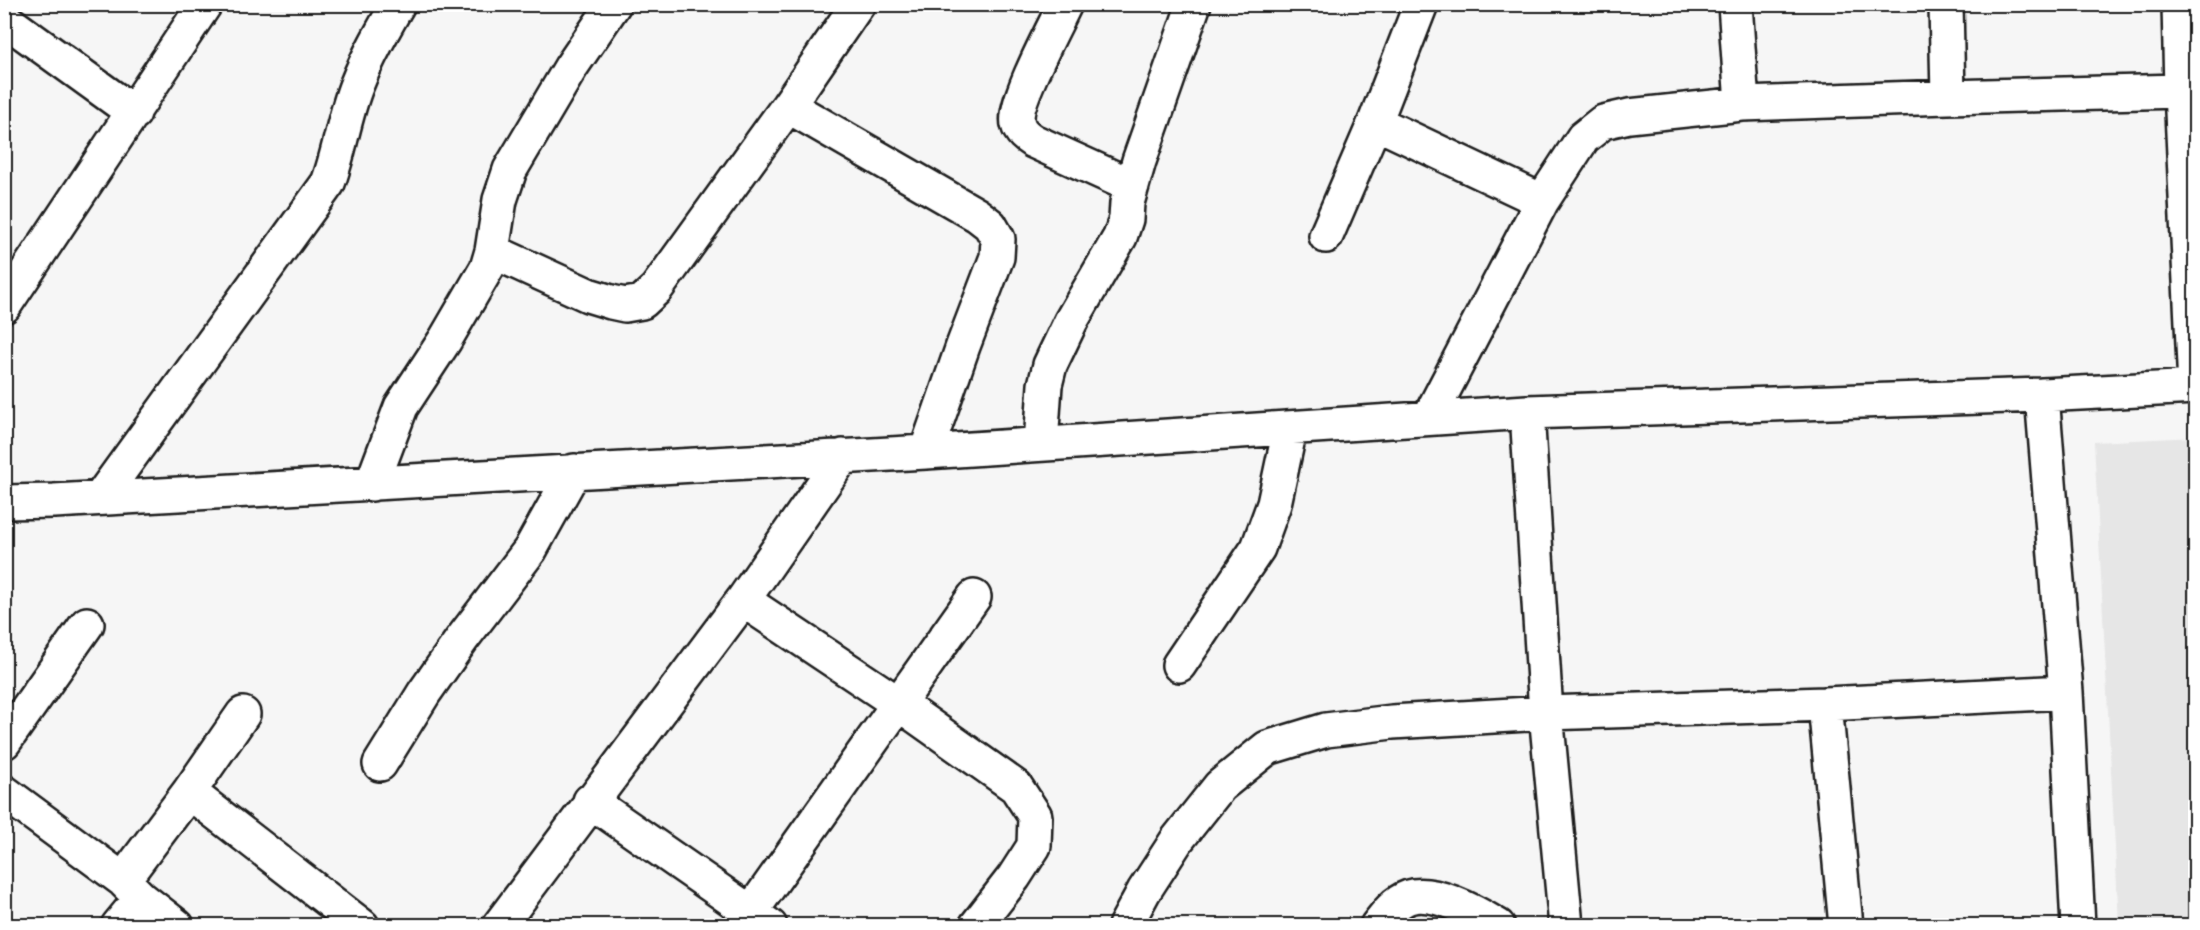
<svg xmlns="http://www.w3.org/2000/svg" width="2200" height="930" font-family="Itim,sans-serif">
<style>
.built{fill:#e6e6e6}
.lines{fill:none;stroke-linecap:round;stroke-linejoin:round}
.street-casing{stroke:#1c1c1c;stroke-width:38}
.street{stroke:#fff;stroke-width:33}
</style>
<rect width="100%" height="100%" fill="#f6f6f6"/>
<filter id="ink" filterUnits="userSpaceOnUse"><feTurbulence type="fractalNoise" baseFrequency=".0167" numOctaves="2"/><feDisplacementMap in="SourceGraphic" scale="12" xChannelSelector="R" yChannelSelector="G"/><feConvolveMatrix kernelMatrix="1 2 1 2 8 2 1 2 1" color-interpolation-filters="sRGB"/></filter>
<g filter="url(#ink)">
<!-- built -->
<path class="built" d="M 2195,437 L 2195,925 L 2119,925 L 2094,442 Z"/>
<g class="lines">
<!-- street casing -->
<g class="street-casing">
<path id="street" d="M 1065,4 C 1055,26 1012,104 1018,124 C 1020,132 1027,137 1033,141 L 1132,186
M 1735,4 L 1742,104
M 1946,4 L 1948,97
M 2179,4 L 2181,91 L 2195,387
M 4,19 L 134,113
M 788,106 L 977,215 L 990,225 L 998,239 L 997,257 L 963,346 L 926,452
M 1375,122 L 1542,201
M 1326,236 L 1375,122 L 1421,4
M 492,251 L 588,295 L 611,302 L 625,305 L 642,302 L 656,289 L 788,106 L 858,4
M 4,306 L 205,4
M 2042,395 L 2066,692 L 2078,926
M 1527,412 L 1546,713 L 1566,926
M 1429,418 L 1542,201 L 1583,138 L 1603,122 L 1629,116 L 1742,104 L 1948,97 L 2181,91
M 1041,444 L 1045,385 L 1050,365 L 1071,321 L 1120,237 L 1126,219 L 1127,203 L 1139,161 L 1194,4
M 372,484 L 401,407 L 445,340 L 487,268 L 492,251 L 500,200 L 510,170 L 571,67 L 614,4
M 101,497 L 328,183 C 340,151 344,116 357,84 C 368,56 383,30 398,4
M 4,502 L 54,501 L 926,452 L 1527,412 L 2042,395 L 2196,387
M 743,600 L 899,704 L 1016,787 L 1035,816 L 1034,846 L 1014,877 L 976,926
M 1179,665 L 1258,548 L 1274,504 L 1290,429
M 1825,704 L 1846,926
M 4,742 L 87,624
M 380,764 L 424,693 L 462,639 L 530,550 L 574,471
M 4,792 L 123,880 L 141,898 L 177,926
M 189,792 L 362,926
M 590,801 L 770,926
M 123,880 L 189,792 L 243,714
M 118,926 L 141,898
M 499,926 L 743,600 L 843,456
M 741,926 L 974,597
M 1125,926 L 1144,891 L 1177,840 L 1220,786 L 1267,748 L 1326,730 L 1392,722 L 1546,713 L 1825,704 L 2066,692
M 1377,926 C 1386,914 1395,902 1409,897 C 1434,889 1477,913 1498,926"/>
</g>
<!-- street -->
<use href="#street" class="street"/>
</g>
</g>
<!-- margin -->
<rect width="2200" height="930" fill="none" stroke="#fff" stroke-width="24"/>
<rect x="12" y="12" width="2176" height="906" fill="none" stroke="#1c1c1c" stroke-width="2" filter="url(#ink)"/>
</svg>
